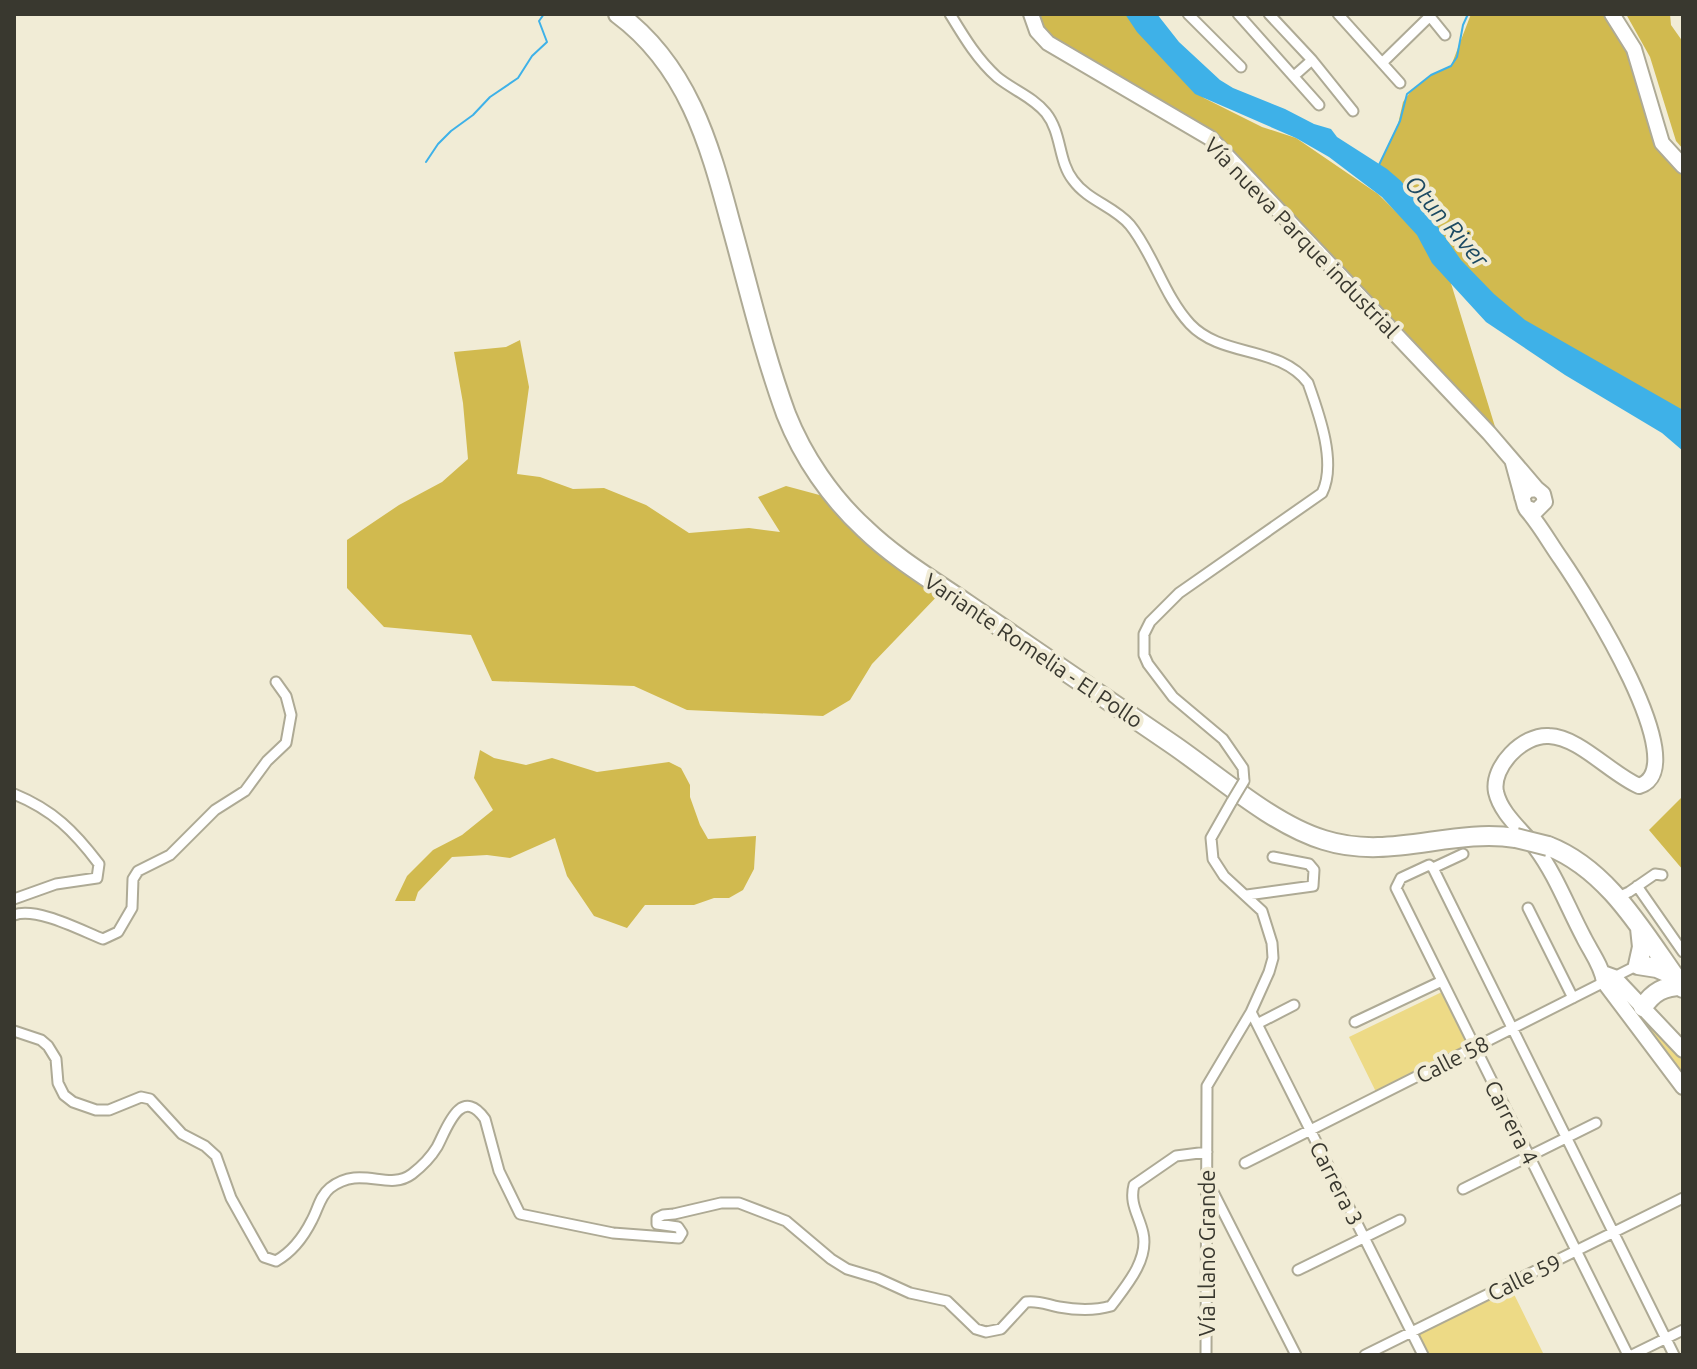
<svg xmlns="http://www.w3.org/2000/svg" width="1697" height="1369" font-family="Ubuntu,sans-serif">
<style>
.green{fill:#edda86}
.forest{fill:#d1ba4f}
.water{fill:#3eb1e8}
.lines{fill:none;stroke-linecap:round;stroke-linejoin:round}
.stream{stroke:#3eb1e8;stroke-width:2}
.street-casing{stroke:#aeaa95;stroke-width:13}
.secondary-casing{stroke:#aeaa95;stroke-width:18}
.highway-casing{stroke:#aeaa95;stroke-width:22}
.street{stroke:#fff;stroke-width:9}
.secondary{stroke:#fff;stroke-width:14}
.highway{stroke:#fff;stroke-width:18}
.street-bridge-casing{stroke:#aeaa95;stroke-width:13;stroke-linecap:butt}
.highway-bridge-casing{stroke:#aeaa95;stroke-width:22;stroke-linecap:butt}
.street-bridge{stroke:#fff;stroke-width:9}
.highway-bridge{stroke:#fff;stroke-width:18}
.labels{text-anchor:middle;dominant-baseline:central;stroke-width:8;stroke-linejoin:round;paint-order:stroke}
.street-label{font-size:22px;fill:#39382f;stroke:#f1ecd6}
.water-label{font-size:24px;font-style:italic;fill:#1c4a62;stroke:#f1ecd6}
</style>
<rect width="100%" height="100%" fill="#f1ecd6"/>
<!-- green -->
<path class="green" d="M 1614,977 L 1683,1050 L 1683,1087 L 1605,982 Z
M 1446,990 L 1474,1048 L 1378,1096 L 1349,1037 Z
M 1509,1284 L 1544,1355 L 1423,1355 L 1412,1332 Z"/>
<!-- forest -->
<path class="forest" d="M 1032,14 L 1131,14 L 1204,98 L 1262,127 L 1296,138 L 1378,194 L 1432,247 L 1374,175 L 1398,124 L 1403,102 L 1411,91 L 1431,75 L 1451,66 L 1471,14 L 1609,14 L 1634,49 L 1662,143 L 1683,164 L 1683,427 L 1580,368 L 1442,254 L 1500,443 L 1210,138 L 1048,43 Z
M 1626,14 L 1670,14 L 1671,25 L 1683,42 L 1683,149 L 1676,141 L 1650,57 Z
M 520,340 L 529,387 L 517,474 L 540,477 L 573,489 L 604,488 L 646,505 L 689,533 L 749,528 L 780,532 L 758,497 L 786,486 L 838,500 L 944,589 L 872,664 L 850,700 L 823,716 L 687,710 L 634,686 L 492,681 L 471,635 L 384,627 L 347,588 L 347,540 L 399,505 L 442,482 L 468,459 L 463,403 L 454,352 L 506,347 Z
M 480,750 L 494,758 L 526,765 L 552,758 L 597,772 L 669,762 L 681,768 L 690,785 L 690,797 L 700,825 L 708,839 L 756,836 L 754,869 L 743,890 L 729,898 L 714,898 L 694,905 L 645,905 L 627,928 L 594,916 L 567,876 L 555,838 L 510,858 L 487,855 L 452,857 L 418,892 L 415,901 L 395,901 L 407,876 L 433,850 L 462,835 L 493,810 L 474,778 Z
M 1683,796 L 1683,870 L 1649,830 Z"/>
<!-- water -->
<path class="water" d="M 1125,14 L 1157,14 L 1179,42 L 1220,80 L 1233,88 L 1285,109 L 1314,124 L 1331,129 L 1337,137 L 1387,169 L 1401,181 L 1433,220 L 1461,260 L 1494,294 L 1525,320 L 1683,410 L 1683,451 L 1662,433 L 1565,375 L 1486,322 L 1432,263 L 1417,235 L 1382,197 L 1329,157 L 1296,138 L 1195,94 L 1137,32 Z"/>
<g class="lines">
<!-- stream -->
<path class="stream" d="M 426,162 L 438,144 L 451,131 L 473,115 L 490,97 L 518,78 L 532,56 L 547,42 L 539,21 L 544,14
M 1378,167 L 1400,121 L 1407,94 L 1431,75 L 1451,66 L 1457,57 L 1463,25 L 1468,14"/>
<!-- street casing -->
<g class="street-casing">
<path id="street" d="M 950,14 C 964,37 977,59 997,77 C 1013,90 1033,97 1046,113 C 1062,133 1058,161 1073,180 C 1088,201 1114,206 1130,225 C 1153,253 1164,296 1190,324 C 1222,358 1279,345 1308,383 C 1319,414 1337,463 1322,493 L 1179,593 L 1150,622 L 1144,634 L 1144,655 L 1148,664 L 1173,697 L 1223,739 L 1243,768 L 1244,781
M 1188,14 L 1241,67
M 1238,14 L 1319,105
M 1269,14 L 1312,60 L 1353,111
M 1338,14 L 1400,83
M 1428,14 L 1445,35
M 1382,63 L 1430,16
M 1294,76 L 1312,60
M 14,794 C 53,810 74,831 99,864 L 97,878 L 56,884 L 14,899
M 1463,854 L 1433,868 L 1429,865 L 1401,878 L 1396,888 L 1628,1355
M 1433,868 L 1674,1355
M 1637,886 L 1683,952
M 1247,895 L 1313,886 L 1314,870 L 1309,864 L 1273,857
M 1616,898 L 1629,892 L 1655,874 L 1662,875
M 1528,908 L 1573,998
M 14,915 C 37,907 80,930 103,939 L 118,932 L 132,908 L 133,879 L 138,871 L 170,855 L 215,810 L 245,791 L 267,761 L 286,743 L 291,715 L 286,696 L 276,682
M 1251,1012 L 1423,1355
M 1355,1022 L 1442,981
M 1257,1024 L 1294,1005
M 14,1031 L 41,1040 L 48,1046 L 56,1059 L 58,1083 L 64,1095 L 73,1102 L 96,1110 L 109,1110 L 141,1097 L 150,1099 L 182,1134 L 205,1146 L 216,1156 L 231,1198 L 264,1257 L 276,1261 C 292,1252 304,1236 312,1220 C 318,1209 320,1196 330,1188 C 361,1164 388,1192 412,1174 C 421,1167 431,1157 437,1147 C 446,1131 460,1084 485,1119 L 499,1171 L 520,1214 L 613,1233 L 679,1238 L 682,1233 L 678,1227 L 657,1224 L 657,1218 L 663,1215 L 674,1214 L 721,1203 L 739,1203 L 786,1221 L 831,1259 L 847,1269 L 877,1278 L 910,1293 L 947,1301 L 976,1329 L 986,1332 L 1001,1329 L 1026,1302 C 1038,1300 1048,1305 1059,1307 C 1076,1310 1094,1311 1111,1306 C 1126,1286 1149,1260 1143,1233 C 1139,1215 1129,1204 1134,1185 L 1176,1156 L 1207,1152
M 1245,1163 L 1638,965
M 1208,1182 L 1296,1355
M 1463,1189 L 1596,1123
M 1298,1270 L 1400,1220
M 1206,1355 L 1207,1086 L 1251,1012 L 1269,972 L 1273,958 L 1272,943 L 1262,911 L 1224,876 L 1213,859 L 1211,838 L 1232,801
M 1365,1355 L 1683,1198
M 1632,1355 L 1683,1330"/>
</g>
<!-- secondary casing -->
<g class="secondary-casing">
<path id="secondary" d="M 1031,14 L 1037,31 L 1048,43 L 1210,138 L 1489,433 L 1537,489
M 1612,14 L 1634,49 L 1662,143 L 1683,166
M 1513,463 L 1525,507 L 1536,511 L 1545,502 L 1543,494 L 1537,489 L 1528,490 L 1522,497
M 1526,509 C 1540,525 1549,542 1561,559 C 1583,591 1697,769 1639,786 C 1611,774 1579,737 1549,736 C 1523,734 1491,767 1496,792 C 1501,814 1522,830 1535,847 C 1556,875 1567,906 1584,938 C 1591,952 1602,966 1604,982 L 1683,1087
M 1603,973 L 1614,977 L 1683,1050"/>
</g>
<!-- highway casing -->
<g class="highway-casing">
<path id="highway" d="M 618,14 C 687,65 709,142 730,221 C 748,285 763,351 786,414 C 803,457 831,498 865,529 C 895,558 932,580 967,604 C 1035,651 1104,697 1172,744 C 1216,774 1273,825 1324,840 C 1390,861 1450,828 1516,838
M 1548,846 C 1610,870 1645,936 1683,988
M 1640,928 L 1642,947 L 1638,965 L 1657,968 L 1675,976
M 1643,1007 C 1653,992 1664,986 1682,986"/>
</g>
<!-- street -->
<use href="#street" class="street"/>
<!-- secondary -->
<use href="#secondary" class="secondary"/>
<!-- highway -->
<use href="#highway" class="highway"/>
<!-- street-bridge casing -->
<g class="street-bridge-casing">
<path id="street-bridge" d="M 1232,801 L 1244,781"/>
</g>
<!-- highway-bridge casing -->
<g class="highway-bridge-casing">
<path id="highway-bridge" d="M 1516,838 L 1548,846"/>
</g>
<!-- street-bridge -->
<use href="#street-bridge" class="street-bridge"/>
<!-- highway-bridge -->
<use href="#highway-bridge" class="highway-bridge"/>
</g>
<g class="labels">
<!-- street labels -->
<g class="street-label">
<text transform="translate(1302 237) rotate(46)">Vía nueva Parque industrial</text>
<text transform="translate(1034 650) rotate(34)">Variante Romelia - El Pollo</text>
<text transform="translate(1452 1059) rotate(-27)">Calle 58</text>
<text transform="translate(1512 1122) rotate(63)">Carrera 4</text>
<text transform="translate(1337 1183) rotate(63)">Carrera 3</text>
<text transform="translate(1206 1253) rotate(-90)">Vía Llano Grande</text>
<text transform="translate(1524 1277) rotate(-26)">Calle 59</text>
</g>
<!-- water labels -->
<g class="water-label">
<text transform="translate(1447 221) rotate(49)">Otun River</text>
</g>
</g>
<!-- border -->
<rect width="1697" height="1369" fill="none" stroke="#39382f" stroke-width="32"/>
</svg>
